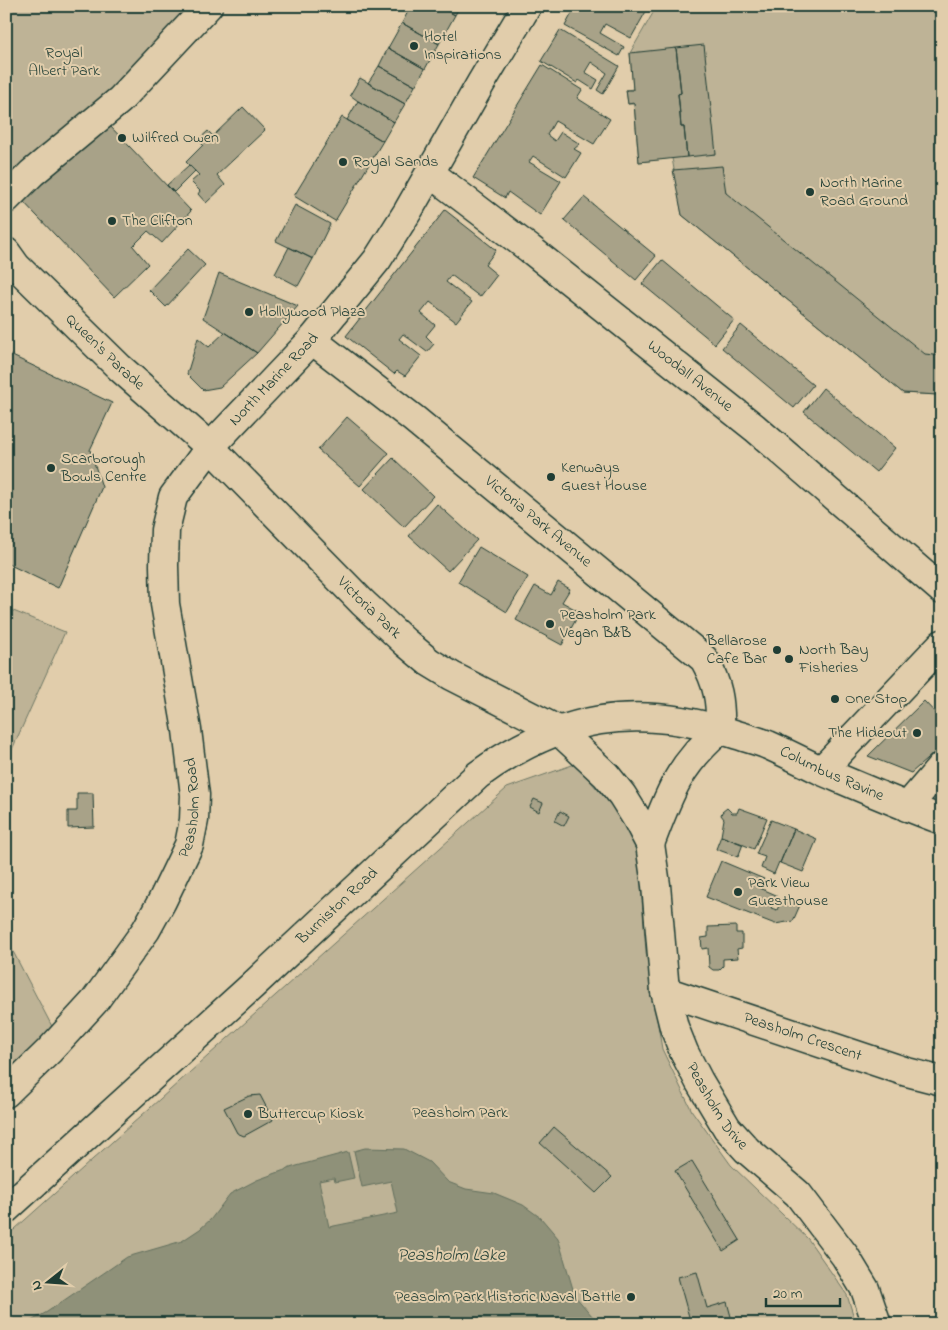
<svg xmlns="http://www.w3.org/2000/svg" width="948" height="1330" font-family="'Indie Flower',sans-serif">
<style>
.green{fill:#beb396;stroke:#6e7865}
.water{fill:#8f9179;stroke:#626f5d}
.building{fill:#a8a288;stroke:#1f3d34}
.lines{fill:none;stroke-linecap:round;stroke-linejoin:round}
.minor-casing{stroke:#1f3d34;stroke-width:31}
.major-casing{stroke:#1f3d34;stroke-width:31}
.minor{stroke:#e1cdab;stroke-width:28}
.major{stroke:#e1cdab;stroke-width:28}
.poi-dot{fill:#1f3d34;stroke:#e1cdab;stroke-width:2}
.labels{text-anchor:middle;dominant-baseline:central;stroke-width:4;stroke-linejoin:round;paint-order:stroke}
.poi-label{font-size:16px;fill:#1f3d34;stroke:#e1cdab;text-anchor:start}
.park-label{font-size:16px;fill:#274339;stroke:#e1cdab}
.street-label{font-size:16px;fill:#1f3d34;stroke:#e1cdab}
.water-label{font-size:18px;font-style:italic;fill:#2a453b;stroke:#e1cdab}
</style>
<rect width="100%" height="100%" fill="#e1cdab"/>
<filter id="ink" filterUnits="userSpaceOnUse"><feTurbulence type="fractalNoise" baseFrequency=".02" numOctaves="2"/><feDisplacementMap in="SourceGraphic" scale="10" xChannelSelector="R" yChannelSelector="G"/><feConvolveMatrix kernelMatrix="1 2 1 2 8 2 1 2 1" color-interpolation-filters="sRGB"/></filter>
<g filter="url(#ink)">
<!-- green -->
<path class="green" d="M 6,6 L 202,6 L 117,93 L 6,176 Z
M 657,6 L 942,6 L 942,393 L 938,395 L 903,393 L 682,215 L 672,158 L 639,162 L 634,104 L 628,104 L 626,90 L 633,89 L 630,53 Z
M 6,608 L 65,632 L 10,754 L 6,752 Z
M 575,764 L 637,834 L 646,952 L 662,1049 L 692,1111 L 731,1165 L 808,1239 L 847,1295 L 856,1324 L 6,1324 L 6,1237 L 507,788 Z
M 6,938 L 57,1036 L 6,1070 Z"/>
<!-- water -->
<path class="water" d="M 365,1148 L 404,1149 L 429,1162 L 448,1182 L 466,1189 L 494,1193 L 523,1205 L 541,1218 L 558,1238 L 575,1296 L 599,1324 L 26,1324 L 47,1312 L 127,1257 L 182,1241 L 200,1229 L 211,1219 L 230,1194 L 257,1180 L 293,1167 L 348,1152 L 354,1178 L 335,1182 L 334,1178 L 319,1181 L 329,1227 L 398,1213 L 391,1181 L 362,1187 L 354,1151 Z"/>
<!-- building -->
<path class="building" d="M 411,6 L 438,6 L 455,15 L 439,44 L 402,23 Z
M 438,6 L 460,6 L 455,15 Z
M 576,6 L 649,6 L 631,38 L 605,24 L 600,33 L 624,47 L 619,56 L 565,26 Z
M 402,23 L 439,44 L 425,69 L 388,48 Z
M 560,30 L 619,66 L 603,94 L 597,90 L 607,73 L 591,62 L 585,72 L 598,80 L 593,89 L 579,80 L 577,83 L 541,61 Z
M 704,45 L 716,154 L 687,157 L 684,127 L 681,127 L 679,103 L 678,94 L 681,93 L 676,48 Z
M 388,48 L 425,69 L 415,86 L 379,66 Z
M 676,48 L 681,93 L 678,94 L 679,103 L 681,127 L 684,127 L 687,157 L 639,162 L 634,103 L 628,104 L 626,90 L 633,90 L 630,53 Z
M 542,65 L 582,90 L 577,98 L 610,119 L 594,144 L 555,121 L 547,135 L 555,141 L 561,132 L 580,144 L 574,149 L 581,153 L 566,177 L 533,156 L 529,162 L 561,181 L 540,215 L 508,192 L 505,198 L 473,178 Z
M 379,66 L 415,86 L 405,104 L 368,83 Z
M 360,78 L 405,104 L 394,122 L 358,101 L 350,95 Z
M 358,101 L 394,122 L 383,141 L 347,120 Z
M 243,107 L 265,130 L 217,175 L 225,185 L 206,203 L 198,194 L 200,191 L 191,182 L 199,175 L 186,162 L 203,145 L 198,140 L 208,131 L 213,136 Z
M 342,117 L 383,141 L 335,221 L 294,196 Z
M 109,125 L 191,211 L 162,243 L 148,231 L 133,246 L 148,264 L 114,297 L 19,197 Z
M 189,165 L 195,171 L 174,192 L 167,185 Z
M 722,166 L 726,193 L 925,354 L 942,356 L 942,393 L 938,395 L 903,393 L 682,215 L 673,170 Z
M 584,197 L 656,256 L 636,280 L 564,220 Z
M 295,205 L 330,224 L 313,259 L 276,241 Z
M 445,210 L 496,250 L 485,265 L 497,275 L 480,297 L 451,275 L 446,282 L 472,302 L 456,322 L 430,302 L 421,313 L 435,325 L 426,336 L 434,344 L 427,352 L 403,334 L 399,339 L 421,356 L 405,376 L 397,371 L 394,374 L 346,336 Z
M 289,247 L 313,259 L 298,286 L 275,274 Z
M 188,249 L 205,265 L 166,307 L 149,290 Z
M 662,260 L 734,320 L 715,344 L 642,284 Z
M 219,273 L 298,306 L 257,353 L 203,318 Z
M 741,325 L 813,385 L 794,408 L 722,348 Z
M 225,332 L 257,353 L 220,387 L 203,390 L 187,374 L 198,338 L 209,347 Z
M 6,353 L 112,403 L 90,450 L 102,487 L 58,588 L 6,563 Z
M 823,388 L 895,448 L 876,472 L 804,412 Z
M 347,417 L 389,453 L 360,486 L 318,450 Z
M 393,458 L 433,496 L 404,527 L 364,489 Z
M 437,504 L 477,540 L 448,571 L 409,536 Z
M 479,547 L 528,577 L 507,612 L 458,582 Z
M 558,582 L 570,589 L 562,602 L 580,612 L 562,645 L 516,620 L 535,586 L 551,595 Z
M 924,701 L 942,720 L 942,746 L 911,773 L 868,756 Z
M 77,793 L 93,793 L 94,827 L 68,828 L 68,811 L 77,811 Z
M 534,799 L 543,803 L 539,812 L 530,807 Z
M 727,808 L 732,813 L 737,813 L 739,808 L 767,818 L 754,849 L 721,836 L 724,819 L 721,815 L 722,812 Z
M 560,811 L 569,816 L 564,826 L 555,821 Z
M 771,820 L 794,829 L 780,863 L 779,862 L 774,874 L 761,868 L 765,857 L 756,854 Z
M 794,829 L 817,839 L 803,872 L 780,863 Z
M 721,836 L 743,844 L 738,857 L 716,849 Z
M 721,861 L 764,879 L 760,888 L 776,895 L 771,908 L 777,910 L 782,899 L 800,905 L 793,921 L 775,924 L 706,897 Z
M 736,926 L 736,933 L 742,933 L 742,948 L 737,949 L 738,958 L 723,959 L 723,966 L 719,970 L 713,970 L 709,967 L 708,948 L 702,949 L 701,938 L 708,937 L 708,927 Z
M 260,1095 L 273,1120 L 244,1136 L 237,1133 L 224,1108 L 249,1096 Z
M 554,1127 L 612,1177 L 596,1193 L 540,1143 Z
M 692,1161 L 740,1240 L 723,1251 L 675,1171 Z
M 697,1272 L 707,1308 L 727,1302 L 733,1324 L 691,1324 L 678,1277 Z"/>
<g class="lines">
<!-- minor casing -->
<g class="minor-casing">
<g id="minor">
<path id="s1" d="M 430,173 L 530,249 L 755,428 L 942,590"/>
<path d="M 6,199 L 32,173 L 120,100 L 208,6"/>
<path id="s2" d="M 6,252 L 16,266 L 120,368 L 210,447 L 363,603 L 405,642 L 429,662 L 452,676 L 558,730 L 606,775 L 622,795 L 637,819 L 650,844 L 656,885 L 665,991 L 674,1027 L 684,1052 L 699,1081 L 727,1128 L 747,1150 L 798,1194 L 845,1256 L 865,1289 L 877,1324"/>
<path id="s3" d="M 312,340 L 414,419 L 704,659 C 718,684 721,701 720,730 C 678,766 669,794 650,844"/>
<path d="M 822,770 L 942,644"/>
<path d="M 907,807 L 942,766"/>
<path id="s4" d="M 665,991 L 907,1072 L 942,1081"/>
</g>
</g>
<!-- major casing -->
<g class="major-casing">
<g id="major">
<path id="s5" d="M 6,1093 L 49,1051 L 94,1002 L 146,930 L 162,901 L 189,845 L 194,820 L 195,795 L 187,730 L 165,604 L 164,565 L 165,530 L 173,497 L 210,447 L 312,340 L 377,260 L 408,211 L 481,83 L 527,6"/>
<path id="s6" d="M 6,1209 L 252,986 L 478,775 C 560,715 635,703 731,733 C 743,737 756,740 768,745 C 786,753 804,762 822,771 C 862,788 901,805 942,820"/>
</g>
</g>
<!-- minor -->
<use href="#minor" class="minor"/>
<!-- major -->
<use href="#major" class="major"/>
</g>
</g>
<!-- markers -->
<g class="poi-dot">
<circle cx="414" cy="46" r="5"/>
<circle cx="122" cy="138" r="5"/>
<circle cx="343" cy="162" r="5"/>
<circle cx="810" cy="192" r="5"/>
<circle cx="112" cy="221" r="5"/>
<circle cx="249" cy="312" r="5"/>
<circle cx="51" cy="468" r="5"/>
<circle cx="551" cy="477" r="5"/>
<circle cx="550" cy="624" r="5"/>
<circle cx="777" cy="650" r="5"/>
<circle cx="789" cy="659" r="5"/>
<circle cx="835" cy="699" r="5"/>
<circle cx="917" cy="733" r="5"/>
<circle cx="738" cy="892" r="5"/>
<circle cx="248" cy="1114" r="5"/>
<circle cx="631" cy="1297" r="5"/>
</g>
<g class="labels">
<!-- poi labels -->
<g class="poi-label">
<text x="424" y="37">Hotel<tspan x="424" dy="18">Inspirations</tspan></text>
<text x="132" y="138">Wilfred Owen</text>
<text x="353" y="162">Royal Sands</text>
<text x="820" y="183">North Marine<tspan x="820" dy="18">Road Ground</tspan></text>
<text x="122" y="221">The Clifton</text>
<text x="259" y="312">Hollywood Plaza</text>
<text x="61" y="459">Scarborough<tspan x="61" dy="18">Bowls Centre</tspan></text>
<text x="561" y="468">Kenways<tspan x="561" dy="18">Guest House</tspan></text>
<text x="560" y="615">Peasholm Park<tspan x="560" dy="18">Vegan B&amp;B</tspan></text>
<text x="767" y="641" text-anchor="end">Bellarose<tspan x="767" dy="18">Cafe Bar</tspan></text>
<text x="799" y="650">North Bay<tspan x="799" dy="18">Fisheries</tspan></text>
<text x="845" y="699">One Stop</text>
<text x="907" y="733" text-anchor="end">The Hideout</text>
<text x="748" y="883">Park View<tspan x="748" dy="18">Guesthouse</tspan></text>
<text x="258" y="1114">Buttercup Kiosk</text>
<text x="621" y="1297" text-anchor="end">Peasolm Park Historic Naval Battle</text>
</g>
<!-- park labels -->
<g class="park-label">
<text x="64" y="53">Royal<tspan x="64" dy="18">Albert Park</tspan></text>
<text x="460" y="1113">Peasholm Park</text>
</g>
<!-- street labels -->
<g class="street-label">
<text stroke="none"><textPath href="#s2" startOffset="141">Queen's Parade</textPath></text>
<text stroke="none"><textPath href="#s1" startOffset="330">Woodall Avenue</textPath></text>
<text stroke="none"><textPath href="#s5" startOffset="818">North Marine Road</textPath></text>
<text stroke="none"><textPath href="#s3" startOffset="290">Victoria Park Avenue</textPath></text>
<text stroke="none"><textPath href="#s2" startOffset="509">Victoria Park</textPath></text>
<text stroke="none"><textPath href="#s6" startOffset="1018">Columbus Ravine</textPath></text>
<text stroke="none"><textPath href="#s5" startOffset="348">Peasholm Road</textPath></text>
<text stroke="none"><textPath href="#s6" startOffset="449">Burniston Road</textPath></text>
<text stroke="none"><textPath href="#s4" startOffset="145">Peasholm Crescent</textPath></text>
<text stroke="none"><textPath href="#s2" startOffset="1159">Peasholm Drive</textPath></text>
</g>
<!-- water labels -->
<g class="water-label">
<text x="451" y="1256">Peasholm Lake</text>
</g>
</g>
<!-- margin -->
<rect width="948" height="1330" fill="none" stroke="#e1cdab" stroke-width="25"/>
<rect x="12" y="12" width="923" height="1305" fill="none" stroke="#1f3d34" stroke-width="2" filter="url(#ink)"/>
<!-- north arrow -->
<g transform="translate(48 1282) rotate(253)" stroke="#e1cdab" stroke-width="4" paint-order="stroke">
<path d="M0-4L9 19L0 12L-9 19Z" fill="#1f3d34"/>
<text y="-8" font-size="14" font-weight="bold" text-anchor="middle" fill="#1f3d34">N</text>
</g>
<!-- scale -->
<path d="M766 1298v8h74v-8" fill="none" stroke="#1f3d34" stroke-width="2.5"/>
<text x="773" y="1298" font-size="15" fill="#1f3d34" stroke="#e1cdab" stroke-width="4" paint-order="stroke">20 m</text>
</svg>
